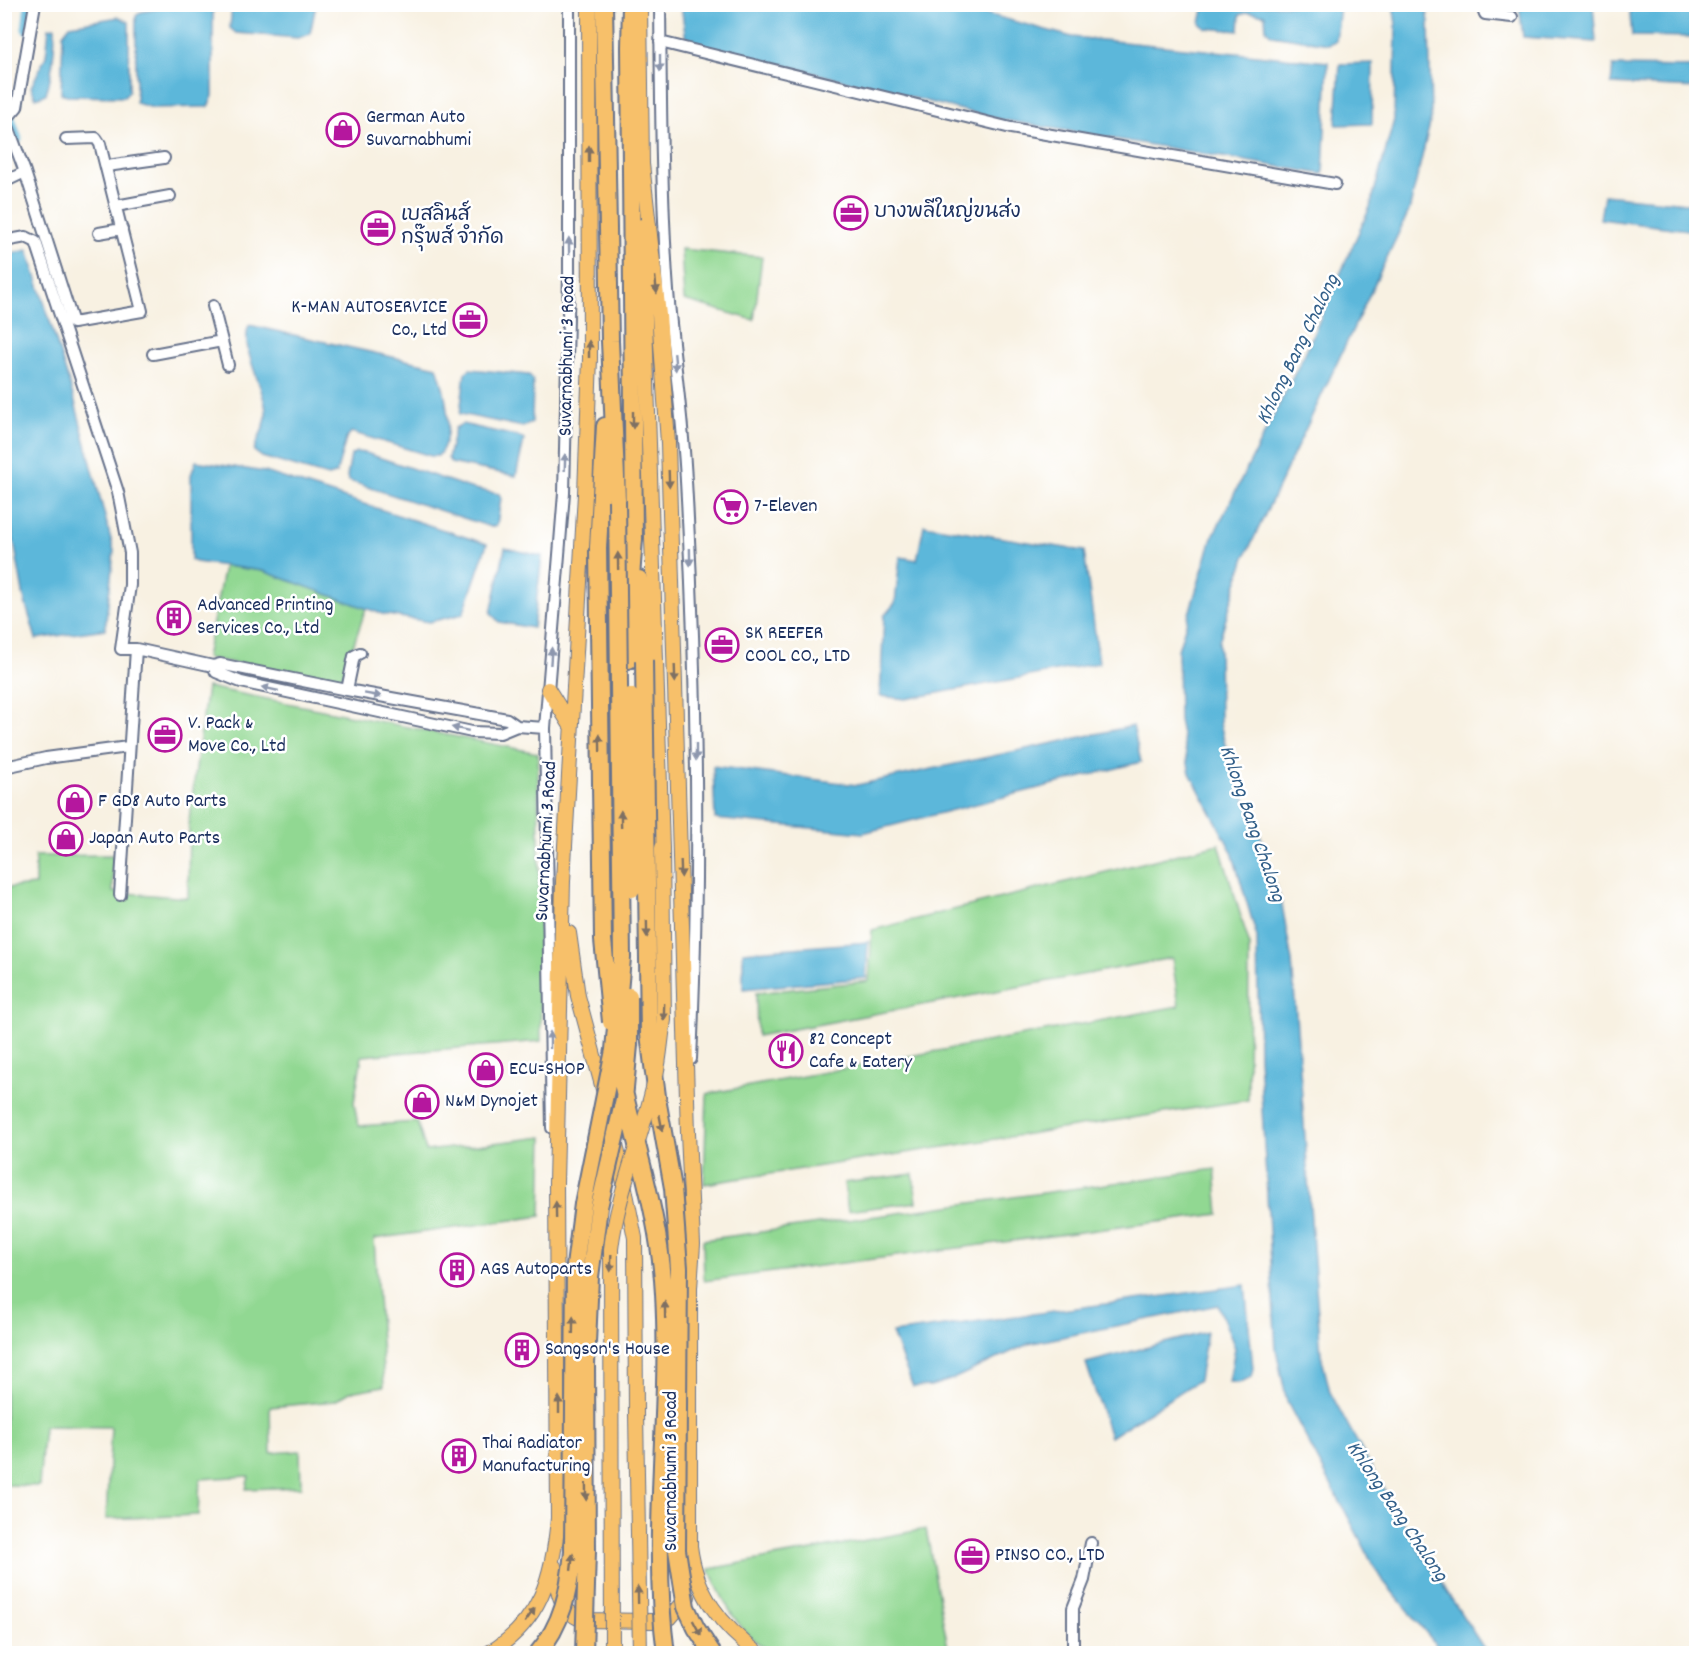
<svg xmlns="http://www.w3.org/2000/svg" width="1701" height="1658" font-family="Dekko,'Playpen Sans Thai',sans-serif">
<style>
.green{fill:#91d892;stroke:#568478;stroke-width:1.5}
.water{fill:#5cb7da;stroke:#3c739c;stroke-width:1.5}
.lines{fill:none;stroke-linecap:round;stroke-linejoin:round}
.canal{stroke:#5cb7da;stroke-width:9}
.minor-casing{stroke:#68738c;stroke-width:14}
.major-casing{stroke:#68738c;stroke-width:16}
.highway-casing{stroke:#68738c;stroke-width:20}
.minor{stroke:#fff;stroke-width:10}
.major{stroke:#f7c06b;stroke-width:14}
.highway{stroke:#f7c06b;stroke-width:16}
.major-bridge-casing{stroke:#68738c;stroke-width:16;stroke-linecap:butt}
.highway-bridge-casing{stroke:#68738c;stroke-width:20;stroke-linecap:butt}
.major-bridge{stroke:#f7c06b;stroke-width:14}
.highway-bridge{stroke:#f7c06b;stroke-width:16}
.oneway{fill:#8d97ae}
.oneway2{fill:#7e7064}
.labels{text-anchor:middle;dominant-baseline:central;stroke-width:5;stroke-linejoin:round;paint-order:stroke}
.poi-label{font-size:20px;fill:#1b2f5e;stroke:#fff;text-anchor:start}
.street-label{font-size:20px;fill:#1b2f5e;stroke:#fff}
.water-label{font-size:21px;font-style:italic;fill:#325f89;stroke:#fff}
</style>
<rect width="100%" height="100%" fill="#fff"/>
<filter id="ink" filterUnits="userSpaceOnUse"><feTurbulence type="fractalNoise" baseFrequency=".0167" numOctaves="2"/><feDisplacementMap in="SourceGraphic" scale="12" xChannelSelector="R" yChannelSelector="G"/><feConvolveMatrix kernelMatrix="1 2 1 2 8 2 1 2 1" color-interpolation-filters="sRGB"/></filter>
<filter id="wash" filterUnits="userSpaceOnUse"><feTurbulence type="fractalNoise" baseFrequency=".008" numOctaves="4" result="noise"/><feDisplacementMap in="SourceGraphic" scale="24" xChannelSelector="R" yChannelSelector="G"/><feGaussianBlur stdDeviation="1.35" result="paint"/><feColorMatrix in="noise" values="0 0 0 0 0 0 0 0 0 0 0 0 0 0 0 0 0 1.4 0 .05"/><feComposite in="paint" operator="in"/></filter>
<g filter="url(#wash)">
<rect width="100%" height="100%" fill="#f8f1e2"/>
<!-- green -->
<path class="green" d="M 681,249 L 762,257 L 754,320 L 684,300 Z
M 224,566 L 263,571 L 366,608 L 341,682 L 206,658 Z
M 207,687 L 538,753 L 541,1041 L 362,1056 L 354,1102 L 358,1126 L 417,1122 L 426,1151 L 543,1137 L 541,1216 L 374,1239 L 384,1386 L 350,1392 L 335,1401 L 270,1407 L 271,1453 L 300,1451 L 301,1487 L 246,1489 L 249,1476 L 200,1479 L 198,1515 L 106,1519 L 111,1427 L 44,1426 L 39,1486 L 5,1485 L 5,888 L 35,885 L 35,856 L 113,855 L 113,892 L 188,898 L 189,820 Z
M 1219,844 L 1249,943 L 1248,1100 L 704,1184 L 707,1094 L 1179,1006 L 1172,958 L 757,1036 L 756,993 L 869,981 L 872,930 Z
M 1215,1169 L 1219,1214 L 704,1281 L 703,1240 Z
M 913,1174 L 917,1202 L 848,1211 L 844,1183 Z
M 926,1529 L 949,1653 L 774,1653 C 740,1637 724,1603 709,1569 Z"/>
<!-- water -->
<path class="water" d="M 184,4 L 213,5 L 213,96 L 208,107 L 153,108 L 136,103 L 136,16 L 141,12 Z
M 232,5 L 232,4 L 316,5 L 310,34 L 298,38 L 236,33 L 230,28 Z
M 681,5 L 954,5 L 1072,37 L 1328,62 L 1323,174 L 998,119 L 686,41 Z
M 1204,5 L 1340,5 L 1336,41 L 1328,44 L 1272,35 L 1266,30 L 1265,15 L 1248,12 L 1240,15 L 1239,31 L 1205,28 L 1200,23 Z
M 1393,5 L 1426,5 L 1429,22 L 1431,119 L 1409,211 L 1245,557 L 1219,641 L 1220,723 L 1228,757 L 1262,840 L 1282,905 L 1292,961 L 1321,1355 L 1330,1392 L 1368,1462 L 1420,1551 L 1487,1653 L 1443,1653 L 1380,1577 L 1287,1402 L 1276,1350 L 1259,1057 L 1257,937 L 1232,852 L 1190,773 L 1179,720 L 1178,650 L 1212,538 L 1305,353 L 1370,207 L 1394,120 L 1396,24 Z
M 1519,5 L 1593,5 L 1596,42 L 1523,37 Z
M 1629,5 L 1696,5 L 1696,37 L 1632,36 Z
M 119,17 L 129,22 L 129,92 L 124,97 L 67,96 L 61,93 L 63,34 L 70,25 Z
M 55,27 C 55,50 53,71 46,94 L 36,98 L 31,87 L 46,56 L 49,28 Z
M 1373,63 L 1372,124 L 1336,125 L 1340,64 Z
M 1613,66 L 1696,67 L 1696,88 L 1611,84 Z
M 1604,195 L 1696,204 L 1696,231 L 1600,219 Z
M 28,250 L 75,402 L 114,551 L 105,629 L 36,639 L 24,598 L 5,492 L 5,255 Z
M 249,325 L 437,367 C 445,390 456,436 438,456 L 431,456 L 351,432 L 346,439 L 336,474 L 328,476 L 262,457 L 254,451 C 257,437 267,427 266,411 C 264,385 239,348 249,325 Z
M 470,369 L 529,375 L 533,380 L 532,422 L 523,427 L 460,414 L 465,373 Z
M 462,424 L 520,437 L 524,440 L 516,476 L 451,463 L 448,458 L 455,428 Z
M 356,452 L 366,453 L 470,488 L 499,494 L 501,498 L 497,525 L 491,527 L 349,481 L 347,477 L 351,455 Z
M 196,461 L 265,472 L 487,544 L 463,614 L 429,622 L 382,614 L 263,571 L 196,562 L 191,560 L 191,475 Z
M 924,525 L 1084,551 L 1099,663 L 906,699 L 880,696 L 884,616 L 895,603 L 900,557 L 917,560 Z
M 505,548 L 542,556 L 533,628 L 499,622 L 491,613 Z
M 1133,726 L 1141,762 L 863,833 L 715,819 L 713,766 L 857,785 Z
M 868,942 L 866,978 L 743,989 L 743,952 Z
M 1245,1285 L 1253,1368 L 1251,1377 L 1239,1383 L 1229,1382 L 1235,1348 L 1218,1305 L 1028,1344 L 953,1379 L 931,1386 L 913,1387 L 892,1333 Z
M 1207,1332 L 1199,1380 L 1110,1437 L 1086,1363 Z"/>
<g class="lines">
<!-- canal -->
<path class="canal" d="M 26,29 L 29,4
M 8,110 L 18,139
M 50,235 L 58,257"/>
</g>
</g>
<g filter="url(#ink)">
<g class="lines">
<!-- minor casing -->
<g class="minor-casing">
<path id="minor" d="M 660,4 C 661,100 661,195 668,291 C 673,354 683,417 686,481 C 697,673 700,866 691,1059
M 1481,4 L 1485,14 L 1512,17
M 660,42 L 1011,128 L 1335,184
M 6,121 L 25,172
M 4,122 L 17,107 L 35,4
M 107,166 L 164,158
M 4,182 L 25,172 L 73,323 L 142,311 L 100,144 L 96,138 L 66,139
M 116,206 L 170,196
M 99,233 L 122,229
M 4,241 L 26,237 L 36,242 L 118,492 L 130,553 L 130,585 L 121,649 L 136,649 L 213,666 L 220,664 L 347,690 L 507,719 L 517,726 L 545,728
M 213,306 L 228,365
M 153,354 L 222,341
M 213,666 L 216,672 L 241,682 L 472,732 L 500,733 L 517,726
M 347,690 L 354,656 L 360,653
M 5,767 L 46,758 L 128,747
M 120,895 L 136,649
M 552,1128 L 545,728 L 564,493 L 569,273 L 569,4
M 1073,1654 L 1073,1608 L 1084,1580 L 1091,1543"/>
</g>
<!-- major casing -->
<g class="major-casing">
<path id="major" d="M 640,4 L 642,164 L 659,315 L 668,443 L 688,1133 L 693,1244 L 690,1288 L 690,1546 C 696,1594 721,1626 759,1654
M 642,226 L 662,848
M 548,689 L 571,726
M 569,933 L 578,996 L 611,1119 L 635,1238 L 636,1413
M 554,1566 C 557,1588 558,1610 582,1620 L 653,1621 L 670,1618 L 688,1597
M 487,1654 C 541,1623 553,1576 558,1518 L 556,1183 L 563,881 L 585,494 L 590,358 L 589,4"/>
</g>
<!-- highway casing -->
<g class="highway-casing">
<path id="highway" d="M 604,4 L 610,341 L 617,500
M 598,548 L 605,426
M 639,579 L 644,660
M 629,660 L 628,615 L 634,539 L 630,47 L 631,4"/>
</g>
<!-- minor -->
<use href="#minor" class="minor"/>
<!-- major -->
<use href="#major" class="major"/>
<!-- highway -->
<use href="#highway" class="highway"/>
<!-- major-bridge casing -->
<g class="major-bridge-casing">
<path id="major-bridge" d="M 636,1413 L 640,1654
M 612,1654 L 611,1249 C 618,1189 644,1134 656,1075 C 660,1057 661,1038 664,1020 L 662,848"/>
</g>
<!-- highway-bridge casing -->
<g class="highway-bridge-casing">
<path id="highway-bridge" d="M 598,548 L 603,940 L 611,1022
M 644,660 L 649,1034 L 658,1104 L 673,1188 L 679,1268 L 677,1550 L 686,1607 L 696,1628 L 713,1654
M 630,696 L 634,804 L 632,889
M 616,1054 C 631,1134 660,1212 664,1294 C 671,1413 650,1535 666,1654
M 537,1654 C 563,1624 569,1591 573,1552 L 575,1266 L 583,1204 L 614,1050 L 622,958 L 617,500
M 584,1654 L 587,1551 L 586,1365 L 590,1277 L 599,1207 L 624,1099 L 629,1045 L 629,996"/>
</g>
<!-- major-bridge -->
<use href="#major-bridge" class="major-bridge"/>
<!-- highway-bridge -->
<use href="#highway-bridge" class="highway-bridge"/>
</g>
<!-- one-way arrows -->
<defs><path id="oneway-solid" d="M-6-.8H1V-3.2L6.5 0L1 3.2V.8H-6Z" transform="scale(1.5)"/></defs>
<g class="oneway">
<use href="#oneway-solid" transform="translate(660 63) rotate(90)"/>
<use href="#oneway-solid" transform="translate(569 246) rotate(-91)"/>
<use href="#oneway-solid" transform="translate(675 362) rotate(85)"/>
<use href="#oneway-solid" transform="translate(565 462) rotate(-88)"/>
<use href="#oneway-solid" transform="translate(690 557) rotate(89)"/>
<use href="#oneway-solid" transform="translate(551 656) rotate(-86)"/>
<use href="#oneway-solid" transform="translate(270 689) rotate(-167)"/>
<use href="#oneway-solid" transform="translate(373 695) rotate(10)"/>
<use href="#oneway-solid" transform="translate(460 729) rotate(-168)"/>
<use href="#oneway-solid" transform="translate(696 752) rotate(90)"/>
<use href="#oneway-solid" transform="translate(550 1040) rotate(-90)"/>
</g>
<g class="oneway2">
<use href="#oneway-solid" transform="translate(589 154) rotate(-90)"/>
<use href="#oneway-solid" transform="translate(656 285) rotate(84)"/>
<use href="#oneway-solid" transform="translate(589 349) rotate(-90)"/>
<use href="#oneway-solid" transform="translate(633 420) rotate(90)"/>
<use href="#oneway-solid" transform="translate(669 479) rotate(88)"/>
<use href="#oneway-solid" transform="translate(618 561) rotate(-91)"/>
<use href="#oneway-solid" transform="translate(675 674) rotate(88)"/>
<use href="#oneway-solid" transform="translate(600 743) rotate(-91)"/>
<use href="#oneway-solid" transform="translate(621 819) rotate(-91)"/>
<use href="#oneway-solid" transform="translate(681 869) rotate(88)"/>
<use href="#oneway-solid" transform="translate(647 929) rotate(89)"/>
<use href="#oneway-solid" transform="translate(664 1012) rotate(91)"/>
<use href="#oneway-solid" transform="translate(661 1123) rotate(79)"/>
<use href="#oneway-solid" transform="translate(556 1210) rotate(-91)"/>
<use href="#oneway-solid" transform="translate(611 1263) rotate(92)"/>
<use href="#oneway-solid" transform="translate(665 1310) rotate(-91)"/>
<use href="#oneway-solid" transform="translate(573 1325) rotate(-89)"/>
<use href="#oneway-solid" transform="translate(559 1405) rotate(-90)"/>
<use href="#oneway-solid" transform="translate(586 1492) rotate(89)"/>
<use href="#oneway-solid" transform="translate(572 1562) rotate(-84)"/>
<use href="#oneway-solid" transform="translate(638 1595) rotate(-91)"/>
<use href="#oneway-solid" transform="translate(530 1615) rotate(-55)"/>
<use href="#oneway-solid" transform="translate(697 1628) rotate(62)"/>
</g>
</g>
<!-- icons -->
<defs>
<g id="shop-ring" transform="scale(1.725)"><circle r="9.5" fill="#fff" stroke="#b5179e" stroke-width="1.5"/><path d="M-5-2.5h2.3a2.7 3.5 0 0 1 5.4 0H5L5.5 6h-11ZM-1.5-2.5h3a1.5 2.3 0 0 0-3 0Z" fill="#b5179e"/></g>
<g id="office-ring" transform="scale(1.725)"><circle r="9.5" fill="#fff" stroke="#b5179e" stroke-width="1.5"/><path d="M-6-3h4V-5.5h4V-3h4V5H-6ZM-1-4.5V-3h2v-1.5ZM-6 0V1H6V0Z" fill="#b5179e"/></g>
<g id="supermarket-ring" transform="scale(1.725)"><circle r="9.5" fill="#fff" stroke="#b5179e" stroke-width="1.5"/><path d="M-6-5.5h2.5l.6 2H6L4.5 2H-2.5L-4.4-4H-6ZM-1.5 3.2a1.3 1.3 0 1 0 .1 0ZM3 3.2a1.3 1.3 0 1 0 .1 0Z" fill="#b5179e"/></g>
<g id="building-ring" transform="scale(1.725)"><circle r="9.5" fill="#fff" stroke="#b5179e" stroke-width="1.5"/><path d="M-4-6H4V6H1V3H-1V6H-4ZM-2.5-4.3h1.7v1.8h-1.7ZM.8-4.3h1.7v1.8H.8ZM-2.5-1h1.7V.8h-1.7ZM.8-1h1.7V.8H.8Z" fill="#b5179e"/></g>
<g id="restaurant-ring" transform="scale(1.725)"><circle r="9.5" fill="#fff" stroke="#b5179e" stroke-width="1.5"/><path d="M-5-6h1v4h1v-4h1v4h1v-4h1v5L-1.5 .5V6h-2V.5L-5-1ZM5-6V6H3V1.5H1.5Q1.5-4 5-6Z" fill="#b5179e"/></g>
</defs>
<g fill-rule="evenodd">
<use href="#shop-ring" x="343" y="130"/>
<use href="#office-ring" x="851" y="213"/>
<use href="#office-ring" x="378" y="228"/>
<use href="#office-ring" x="470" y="320"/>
<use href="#supermarket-ring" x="731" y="507"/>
<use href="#building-ring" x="174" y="618"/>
<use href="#office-ring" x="722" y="645"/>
<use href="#office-ring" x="165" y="735"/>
<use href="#shop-ring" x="75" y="802"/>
<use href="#shop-ring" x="66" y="839"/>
<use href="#restaurant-ring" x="786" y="1051"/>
<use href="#shop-ring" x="486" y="1070"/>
<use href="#shop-ring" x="422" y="1102"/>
<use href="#building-ring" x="457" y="1270"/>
<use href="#building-ring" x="522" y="1350"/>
<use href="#building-ring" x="459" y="1456"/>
<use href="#office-ring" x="972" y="1556"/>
</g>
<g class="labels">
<!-- poi labels -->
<g class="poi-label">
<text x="366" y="118">German Auto<tspan x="366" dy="23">Suvarnabhumi</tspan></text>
<text x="874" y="213">บางพลีใหญ่ขนส่ง</text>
<text x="401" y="216">เบสลินส์<tspan x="401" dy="23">กรุ๊พส์ จำกัด</tspan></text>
<text x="447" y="308" text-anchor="end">K-MAN AUTOSERVICE<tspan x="447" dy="23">Co., Ltd</tspan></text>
<text x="754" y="507">7-Eleven</text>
<text x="197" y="606">Advanced Printing<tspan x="197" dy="23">Services Co., Ltd</tspan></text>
<text x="745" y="634">SK REEFER<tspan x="745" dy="23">COOL CO., LTD</tspan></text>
<text x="188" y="724">V. Pack &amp;<tspan x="188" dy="23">Move Co., Ltd</tspan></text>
<text x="98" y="802">F GD8 Auto Parts</text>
<text x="89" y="839">Japan Auto Parts</text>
<text x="809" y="1040">82 Concept<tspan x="809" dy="23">Cafe &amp; Eatery</tspan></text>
<text x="509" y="1070">ECU=SHOP</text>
<text x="445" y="1102">N&amp;M Dynojet</text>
<text x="480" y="1270">AGS Autoparts</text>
<text x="545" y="1350">Sangson's House</text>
<text x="482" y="1444">Thai Radiator<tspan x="482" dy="23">Manufacturing</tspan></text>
<text x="995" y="1556">PINSO CO., LTD</text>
</g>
<!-- street labels -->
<g class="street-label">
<text transform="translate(568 356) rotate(-89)">Suvarnabhumi 3 Road</text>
<text transform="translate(547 841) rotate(-87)">Suvarnabhumi 3 Road</text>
<text transform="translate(672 1471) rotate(-90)">Suvarnabhumi 3 Road</text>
</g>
<!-- water labels -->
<g class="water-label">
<text transform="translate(1299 350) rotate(-64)">Khlong Bang Chalong</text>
<text transform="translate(1251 824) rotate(71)">Khlong Bang Chalong</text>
<text transform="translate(1396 1512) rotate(56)">Khlong Bang Chalong</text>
</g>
</g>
<!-- margin -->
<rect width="1701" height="1658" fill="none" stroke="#fff" stroke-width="24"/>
</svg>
